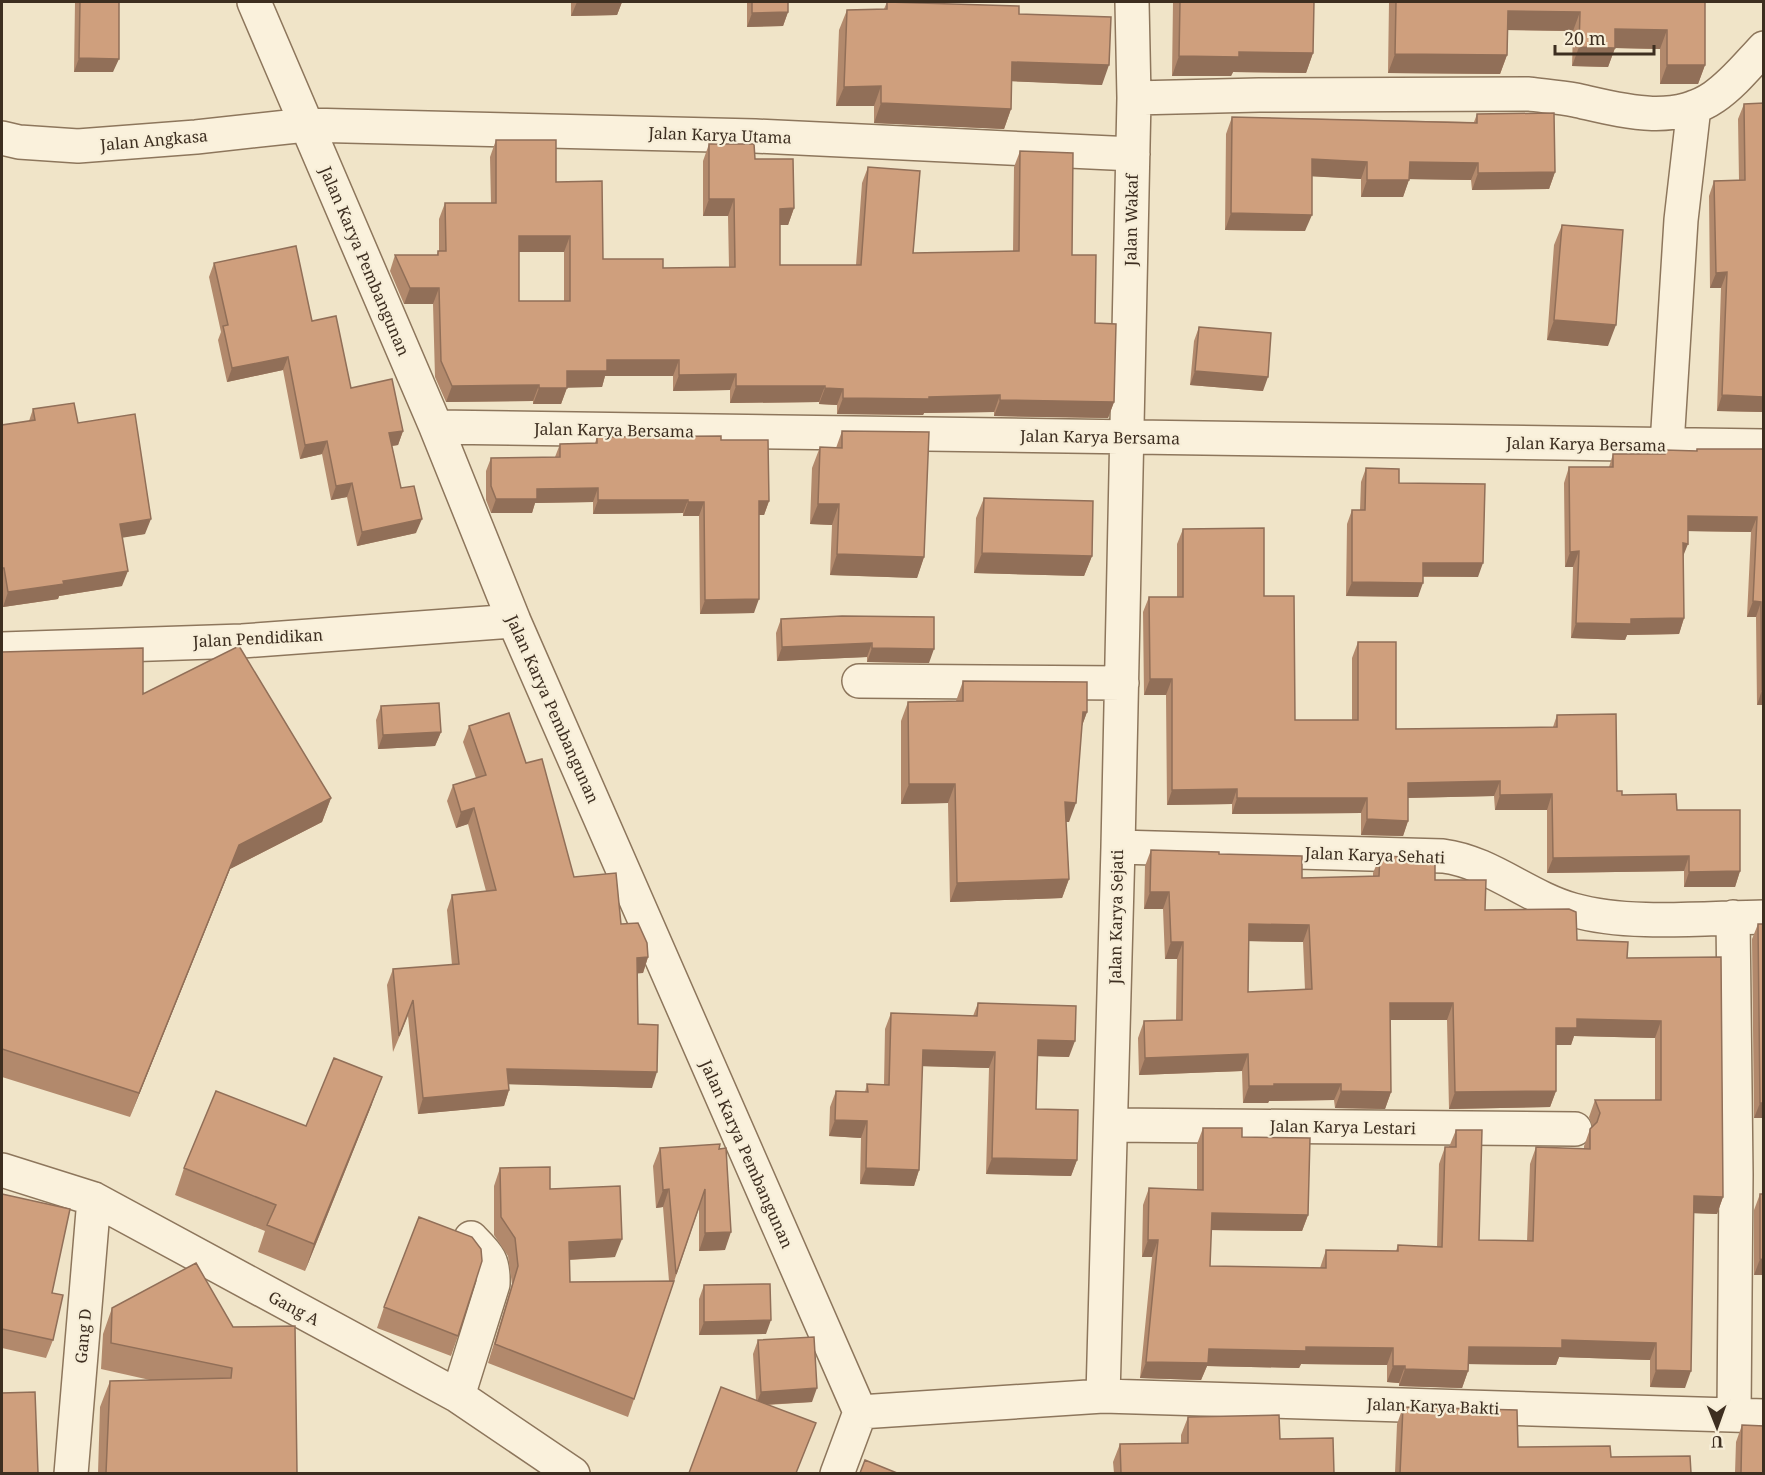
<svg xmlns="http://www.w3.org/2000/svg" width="1765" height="1475" font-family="'Noto Serif',serif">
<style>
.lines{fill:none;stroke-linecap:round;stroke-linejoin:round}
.minor-casing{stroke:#8d765c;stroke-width:36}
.minor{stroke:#faf1dc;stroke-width:33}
.wall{fill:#b2896c;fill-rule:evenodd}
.shaded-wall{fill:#916f58}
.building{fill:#cf9f7d;stroke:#916f58;stroke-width:1.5;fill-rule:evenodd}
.labels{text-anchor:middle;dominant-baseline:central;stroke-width:4.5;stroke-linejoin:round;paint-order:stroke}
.street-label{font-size:16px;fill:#3d2e20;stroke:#f7eed8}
</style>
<rect width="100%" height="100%" fill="#f0e4c8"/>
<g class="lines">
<!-- minor casing -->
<g class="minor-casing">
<path id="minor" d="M 254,2 L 436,427 L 514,621 L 860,1412
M 1134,98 L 1259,95 L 1529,94 C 1544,96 1560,97 1575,100 C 1620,110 1672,126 1714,97 C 1733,84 1748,65 1764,48
M 2,138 L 19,142 L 78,146 L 196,137 L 306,125 L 755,136 L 1133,154
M 436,427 L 1764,446
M 1667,445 L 1681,220 L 1694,107
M 2,649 L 242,641 L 514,621
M 859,681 L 1122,683
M 1118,847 L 1443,856 C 1490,862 1527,897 1573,910 C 1630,926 1703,918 1764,917
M 1733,917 L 1736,1175 L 1734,1415
M 1111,1125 L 1575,1129
M 2,1170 L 94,1199 L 458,1396 L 573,1474
M 458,1396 L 493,1284 C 494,1260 488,1255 471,1238
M 1103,1396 L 1118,847 L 1134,98 L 1132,2
M 71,1474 L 94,1199
M 837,1474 L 860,1412 L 1103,1396 L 1764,1416"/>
</g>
<!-- minor -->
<use href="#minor" class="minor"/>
</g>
<!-- wall -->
<path class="wall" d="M 75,2 L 119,2 L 113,72 L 74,72 Z
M 571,2 L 622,2 L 617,15 L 571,16 Z
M 747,2 L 788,2 L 788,12 L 783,26 L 747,27 Z
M 887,2 L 1019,14 L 1102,85 L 1012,81 L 1011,109 L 1004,129 L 874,123 L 874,106 L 836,106 L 839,30 L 847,10 L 884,9 Z
M 1173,2 L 1314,2 L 1313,53 L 1306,73 L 1233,72 L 1231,76 L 1172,76 Z
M 1389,2 L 1705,2 L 1705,65 L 1698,84 L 1660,84 L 1660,49 L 1615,48 L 1608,67 L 1572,66 L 1573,31 L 1508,30 L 1507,55 L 1500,74 L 1388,73 Z
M 1744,104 L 1764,412 L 1717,411 L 1721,288 L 1710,288 L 1709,196 L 1714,181 L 1739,180 L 1738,119 Z
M 1477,114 L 1555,172 L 1549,189 L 1472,190 L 1471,180 L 1409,179 L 1403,197 L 1361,197 L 1361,179 L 1312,176 L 1305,231 L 1225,230 L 1226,134 L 1232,117 L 1474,122 Z
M 496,140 L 556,182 L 603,259 L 663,268 L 729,267 L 728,216 L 703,216 L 703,161 L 709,144 L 755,159 L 794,208 L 788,225 L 780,225 L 780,265 L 856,265 L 862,183 L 868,167 L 913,253 L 1013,252 L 1014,167 L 1020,151 L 1072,255 L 1095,323 L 1114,402 L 1108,418 L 994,416 L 994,412 L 924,413 L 923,415 L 837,414 L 837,405 L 819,404 L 819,402 L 730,403 L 730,390 L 673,391 L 673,376 L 605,376 L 602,387 L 567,387 L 561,404 L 533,404 L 533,401 L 446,402 L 435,377 L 433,304 L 404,304 L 390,271 L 395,255 L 437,255 L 438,251 L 439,251 L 439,219 L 445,203 L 491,203 L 490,157 ZM 519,252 L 564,252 L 564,301 L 519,301 Z
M 1562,225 L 1608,346 L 1547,340 L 1554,245 Z
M 214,263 L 312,321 L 351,388 L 403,431 L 398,445 L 392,446 L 401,488 L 416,533 L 357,546 L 347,497 L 331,500 L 322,454 L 300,459 L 283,370 L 227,382 L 218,340 L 221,332 L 209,277 Z
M 1199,327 L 1263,391 L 1190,385 L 1194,341 Z
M 33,409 L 78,423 L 145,534 L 123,537 L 122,586 L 59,596 L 58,599 L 3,607 L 2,601 L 2,425 L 29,421 Z
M 842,431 L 924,557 L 917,578 L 830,575 L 832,525 L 810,524 L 812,468 L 820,447 L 836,448 Z
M 597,437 L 721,440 L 769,501 L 764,515 L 759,515 L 754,613 L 700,614 L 699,516 L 683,516 L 683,513 L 593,514 L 593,502 L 535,503 L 532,513 L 491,513 L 486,500 L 486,471 L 491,458 L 555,457 L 560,444 L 595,443 Z
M 1697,449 L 1764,449 L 1764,705 L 1757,705 L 1756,617 L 1747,617 L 1751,532 L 1688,531 L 1683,557 L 1684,618 L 1679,634 L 1627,635 L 1625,640 L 1571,638 L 1573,567 L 1565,567 L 1564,483 L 1569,467 L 1609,467 L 1613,454 L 1664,454 L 1665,450 L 1696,451 Z
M 1366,468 L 1399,483 L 1478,577 L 1423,577 L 1418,597 L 1346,596 L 1347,524 L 1352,510 L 1360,510 L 1361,482 Z
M 984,498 L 1092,556 L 1084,576 L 974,573 L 976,518 Z
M 1183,529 L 1264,596 L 1295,720 L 1352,720 L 1352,658 L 1358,642 L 1396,729 L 1553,727 L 1557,715 L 1617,791 L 1622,795 L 1677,810 L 1740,871 L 1735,887 L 1684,887 L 1684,871 L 1547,873 L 1547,810 L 1495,810 L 1494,796 L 1408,798 L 1408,821 L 1403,836 L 1361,835 L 1361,813 L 1232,814 L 1232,804 L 1167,805 L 1166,695 L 1144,695 L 1143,612 L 1149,597 L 1177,597 L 1177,544 Z
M 842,616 L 929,663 L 867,662 L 867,657 L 777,661 L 776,633 L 781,619 Z
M 2,652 L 143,694 L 331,798 L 322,822 L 230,869 L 130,1117 L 2,1077 Z
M 963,681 L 1087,712 L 1082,726 L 1069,822 L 1066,822 L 1069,879 L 1062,898 L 950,902 L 948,803 L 901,804 L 901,721 L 908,702 L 956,701 Z
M 381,706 L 441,732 L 435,746 L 378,749 L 376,720 Z
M 469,726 L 526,763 L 574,877 L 621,924 L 648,957 L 643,973 L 638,973 L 638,1024 L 652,1088 L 509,1084 L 509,1090 L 504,1106 L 418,1114 L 408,1016 L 393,1052 L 387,985 L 393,969 L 452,965 L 447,910 L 452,895 L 486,891 L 468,824 L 456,828 L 447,801 L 453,785 L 476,778 L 463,742 Z
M 1151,850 L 1219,854 L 1302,878 L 1373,876 L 1373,873 L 1380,856 L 1435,880 L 1485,910 L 1627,958 L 1721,957 L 1723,1197 L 1717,1214 L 1694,1213 L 1685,1388 L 1650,1387 L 1650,1360 L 1559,1357 L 1556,1365 L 1468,1364 L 1468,1371 L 1462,1388 L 1399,1386 L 1399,1383 L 1387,1382 L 1387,1365 L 1301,1364 L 1299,1368 L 1207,1366 L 1201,1380 L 1140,1378 L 1152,1257 L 1142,1257 L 1143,1205 L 1149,1188 L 1197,1190 L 1197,1144 L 1203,1128 L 1242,1137 L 1308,1215 L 1302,1231 L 1211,1230 L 1210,1266 L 1320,1268 L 1326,1250 L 1396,1251 L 1398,1245 L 1437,1247 L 1439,1164 L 1445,1147 L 1449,1147 L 1456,1130 L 1479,1240 L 1527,1241 L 1530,1164 L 1536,1147 L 1584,1149 L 1584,1146 L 1590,1129 L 1592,1126 L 1589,1117 L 1595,1100 L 1655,1100 L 1655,1038 L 1574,1036 L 1571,1045 L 1556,1045 L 1556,1091 L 1550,1107 L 1449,1109 L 1447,1020 L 1390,1020 L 1391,1092 L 1385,1109 L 1335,1108 L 1334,1100 L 1269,1101 L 1268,1103 L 1243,1103 L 1242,1071 L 1139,1075 L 1138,1038 L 1144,1021 L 1176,1020 L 1177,959 L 1165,959 L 1163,909 L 1144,909 L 1145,866 ZM 1249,941 L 1303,942 L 1305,990 L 1248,992 Z
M 1758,924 L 1764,1118 L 1754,1118 L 1752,939 Z
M 978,1003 L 1069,1057 L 1038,1056 L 1036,1109 L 1077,1160 L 1071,1176 L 986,1174 L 989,1068 L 922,1066 L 919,1170 L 914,1186 L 860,1184 L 861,1138 L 829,1136 L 830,1107 L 836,1091 L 865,1092 L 867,1084 L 884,1085 L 885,1029 L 891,1013 L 973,1016 Z
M 372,1104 L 305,1271 L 258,1252 L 265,1231 L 175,1195 L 184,1168 Z
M 660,1148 L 719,1149 L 725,1250 L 699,1251 L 699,1208 L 628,1417 L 488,1363 L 512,1284 L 508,1256 L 494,1235 L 494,1186 L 500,1168 L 550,1189 L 615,1257 L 570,1260 L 570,1282 L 669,1281 L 663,1207 L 656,1208 L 653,1166 Z
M 2,1194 L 52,1293 L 53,1340 L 46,1358 L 2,1348 Z
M 1760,1194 L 1764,1275 L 1754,1275 L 1754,1210 Z
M 196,1263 L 297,1473 L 98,1473 L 100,1407 L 110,1381 L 150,1380 L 101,1369 L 103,1334 L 112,1308 Z
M 704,1285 L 766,1334 L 699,1335 L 699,1299 Z
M 384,1307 L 458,1336 L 451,1356 L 377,1328 Z
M 758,1340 L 812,1402 L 767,1405 L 756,1400 L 753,1354 Z
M 1403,1407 L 1518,1447 L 1611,1457 L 1691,1473 L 1395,1473 L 1397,1424 Z
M 1188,1417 L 1280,1439 L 1334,1473 L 1114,1473 L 1113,1462 L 1120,1444 L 1181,1443 L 1181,1435 Z
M 1742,1425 L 1764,1473 L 1735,1473 L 1736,1442 Z"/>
<!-- shaded-wall -->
<path class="shaded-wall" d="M 310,2 L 389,2 L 309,3 Z
M 577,2 L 622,2 L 617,15 L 571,16 Z
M 1508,11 L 1580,12 L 1573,31 L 1501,30 Z
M 788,12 L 783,26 L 747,27 L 752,13 Z
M 1615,29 L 1667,30 L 1660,49 L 1615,48 L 1608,67 L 1572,66 L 1579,47 Z
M 1239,52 L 1313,53 L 1306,73 L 1233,72 L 1231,76 L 1172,76 L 1179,56 Z
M 1395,54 L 1507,55 L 1500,74 L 1388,73 Z
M 79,58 L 119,59 L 113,72 L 74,72 Z
M 1012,62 L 1109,65 L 1102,85 L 1005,81 Z
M 1667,65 L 1705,65 L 1698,84 L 1660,84 Z
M 881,86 L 874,106 L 836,106 L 844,87 Z
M 881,103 L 1011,109 L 1004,129 L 874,123 Z
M 1312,159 L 1367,162 L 1361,179 L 1306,176 Z
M 1410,162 L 1478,163 L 1471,180 L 1403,179 Z
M 1555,172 L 1549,189 L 1472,190 L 1478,173 Z
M 1367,180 L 1409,180 L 1403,197 L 1361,197 Z
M 709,199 L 734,199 L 728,216 L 703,216 Z
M 794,208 L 788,225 L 774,225 L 780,209 Z
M 1231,213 L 1312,215 L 1305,231 L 1225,230 Z
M 519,236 L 570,236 L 564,252 L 513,252 Z
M 1727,272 L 1721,288 L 1710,288 L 1716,273 Z
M 410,288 L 439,288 L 433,304 L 404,304 Z
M 1554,320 L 1616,325 L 1608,346 L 1547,340 Z
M 288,357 L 283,370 L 227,382 L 232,368 Z
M 607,360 L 679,360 L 673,376 L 605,376 L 602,387 L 561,388 L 567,371 Z
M 1195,371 L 1268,377 L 1263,391 L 1190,385 Z
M 736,374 L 730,390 L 673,391 L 679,375 Z
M 539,385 L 533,401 L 446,402 L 452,386 Z
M 736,386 L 825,386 L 819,402 L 730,403 Z
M 539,388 L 567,388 L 561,404 L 533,404 Z
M 825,388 L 843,389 L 837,405 L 819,404 Z
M 1000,395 L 994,412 L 924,413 L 923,415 L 837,414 L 843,398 Z
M 1722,395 L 1764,397 L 1764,412 L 1717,411 Z
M 1000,400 L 1114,402 L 1108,418 L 994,416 Z
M 403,431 L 398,445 L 384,447 L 389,433 Z
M 327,441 L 322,454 L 300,459 L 305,445 Z
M 352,483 L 347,497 L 331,500 L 336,486 Z
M 598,488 L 593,502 L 535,503 L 532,513 L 491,513 L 496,499 L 537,489 Z
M 598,500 L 688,500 L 683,513 L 593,514 Z
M 759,501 L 769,501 L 764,515 L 754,515 Z
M 688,502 L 704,502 L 699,516 L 683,516 Z
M 818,504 L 839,504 L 832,525 L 810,524 Z
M 1688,516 L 1757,517 L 1751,532 L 1683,531 Z
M 151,519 L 145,534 L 115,539 L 120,524 Z
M 422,519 L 416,533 L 357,546 L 362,532 Z
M 1683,543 L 1688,544 L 1682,559 Z
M 1579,551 L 1573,567 L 1565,567 L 1570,552 Z
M 982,553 L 1092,556 L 1084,576 L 974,573 Z
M 837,554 L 924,557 L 917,578 L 830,575 Z
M 1423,563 L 1483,563 L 1478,577 L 1418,576 Z
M 128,571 L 122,586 L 59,596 L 58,599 L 3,607 L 8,592 L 63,581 Z
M 1352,582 L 1423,583 L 1418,597 L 1346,596 Z
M 759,599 L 754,613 L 700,614 L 705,600 Z
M 1753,601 L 1761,602 L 1756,617 L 1747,617 Z
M 1684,618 L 1679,634 L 1627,635 L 1625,640 L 1571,638 L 1576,623 L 1631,619 Z
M 872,643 L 867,657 L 777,661 L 782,647 Z
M 872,648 L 934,649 L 929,663 L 867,662 Z
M 1150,679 L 1172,679 L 1166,695 L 1144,695 Z
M 1762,690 L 1764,690 L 1764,705 L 1757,705 Z
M 1083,712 L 1087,712 L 1080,731 Z
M 441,732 L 435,746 L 378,749 L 383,735 Z
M 1500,781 L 1494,796 L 1403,798 L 1408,783 Z
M 909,784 L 955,784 L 948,803 L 901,804 Z
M 1237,789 L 1232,804 L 1167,805 L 1172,790 Z
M 1552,794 L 1547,810 L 1495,810 L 1500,795 Z
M 331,798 L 322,822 L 230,869 L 130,1117 L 139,1093 L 239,845 Z
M 1237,798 L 1367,798 L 1361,813 L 1232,814 Z
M 1065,802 L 1076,803 L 1069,822 L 1058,822 Z
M 474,808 L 468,824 L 456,828 L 461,812 Z
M 1367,819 L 1408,821 L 1403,836 L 1361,835 Z
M 1689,856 L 1684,871 L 1547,873 L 1553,858 Z
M 1740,871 L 1735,887 L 1684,887 L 1689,872 Z
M 1069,879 L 1062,898 L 950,902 L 957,883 Z
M 1150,892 L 1169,892 L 1163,909 L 1144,909 Z
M 1249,924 L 1309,925 L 1303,942 L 1243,941 Z
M 1171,942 L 1183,942 L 1177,959 L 1165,959 Z
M 648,957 L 643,973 L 632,974 L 637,958 Z
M 1390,1003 L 1453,1003 L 1447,1020 L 1384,1020 Z
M 1577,1019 L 1661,1021 L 1655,1038 L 1574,1036 L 1571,1045 L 1550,1045 L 1556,1028 Z
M 1038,1040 L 1075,1041 L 1069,1057 L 1033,1056 Z
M 923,1050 L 995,1052 L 989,1068 L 917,1066 Z
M 1248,1054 L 1242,1071 L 1139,1075 L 1145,1058 Z
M 507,1069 L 657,1072 L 652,1088 L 502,1084 Z
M 382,1077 L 372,1104 L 305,1271 L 314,1244 Z
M 1274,1084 L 1341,1084 L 1334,1100 L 1269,1101 L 1268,1103 L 1243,1103 L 1249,1086 Z
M 509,1090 L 504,1106 L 418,1114 L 423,1098 Z
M 1341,1091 L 1391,1092 L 1385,1109 L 1335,1108 Z
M 1556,1091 L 1550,1107 L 1449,1109 L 1455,1092 Z
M 1760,1103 L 1764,1103 L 1764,1118 L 1754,1118 Z
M 835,1120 L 867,1121 L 861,1138 L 829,1136 Z
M 992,1158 L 1077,1160 L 1071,1176 L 986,1174 Z
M 866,1168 L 919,1170 L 914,1186 L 860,1184 Z
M 669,1189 L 663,1207 L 656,1208 L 663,1190 Z
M 1694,1196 L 1723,1197 L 1717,1214 L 1688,1213 Z
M 1212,1213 L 1308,1215 L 1302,1231 L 1206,1230 Z
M 731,1232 L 725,1250 L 699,1251 L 705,1233 Z
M 622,1239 L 615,1257 L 562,1260 L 569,1242 Z
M 1148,1240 L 1158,1240 L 1152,1257 L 1142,1257 Z
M 1760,1259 L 1764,1260 L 1764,1275 L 1754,1275 Z
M 771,1320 L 766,1334 L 699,1335 L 704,1322 Z
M 1562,1340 L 1656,1343 L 1650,1360 L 1559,1357 L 1556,1365 L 1463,1364 L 1469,1347 Z
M 1306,1347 L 1393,1348 L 1387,1365 L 1301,1364 L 1299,1368 L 1207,1366 L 1201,1380 L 1140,1378 L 1146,1362 L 1209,1349 Z
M 1393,1366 L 1405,1366 L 1399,1383 L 1387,1382 Z
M 1405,1369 L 1468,1371 L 1462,1388 L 1399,1386 Z
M 1656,1370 L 1691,1371 L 1685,1388 L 1650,1387 Z
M 817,1388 L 812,1402 L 756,1405 L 761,1392 Z"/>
<!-- building -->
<path class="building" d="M 80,2 L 119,2 L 119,59 L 79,58 Z
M 752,2 L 788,2 L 788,12 L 752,13 Z
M 887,2 L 1019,6 L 1019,14 L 1111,17 L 1109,65 L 1012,62 L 1011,109 L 881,103 L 881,86 L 844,87 L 847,10 L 887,9 Z
M 1180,2 L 1314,2 L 1313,53 L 1239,52 L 1239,57 L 1179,56 Z
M 1396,2 L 1705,2 L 1705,65 L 1667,65 L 1667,30 L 1615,29 L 1615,48 L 1579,47 L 1580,12 L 1508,11 L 1507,55 L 1395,54 Z
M 1764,103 L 1764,397 L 1722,395 L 1727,272 L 1716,273 L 1714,181 L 1745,180 L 1744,104 Z
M 1554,113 L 1555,172 L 1478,173 L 1478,163 L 1410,162 L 1409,180 L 1367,180 L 1367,162 L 1312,159 L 1312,215 L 1231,213 L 1232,117 L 1477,123 L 1477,114 Z
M 496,140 L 556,140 L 556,182 L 602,181 L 603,259 L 663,259 L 663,268 L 735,267 L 734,199 L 709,199 L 709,144 L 754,144 L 755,159 L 793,159 L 794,208 L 780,209 L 780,265 L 861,265 L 868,167 L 920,171 L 913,253 L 1019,251 L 1020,151 L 1073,153 L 1072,255 L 1096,255 L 1095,323 L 1116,324 L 1114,402 L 1000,400 L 1000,395 L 929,397 L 929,399 L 843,398 L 843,389 L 825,388 L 825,386 L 736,386 L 736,374 L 679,375 L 679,360 L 607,360 L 607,371 L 567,371 L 567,388 L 539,388 L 539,385 L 452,386 L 441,361 L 439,288 L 410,288 L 395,255 L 438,255 L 438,251 L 446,251 L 445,203 L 496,203 ZM 519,236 L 570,236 L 570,301 L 519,301 Z
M 1562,225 L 1623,230 L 1616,325 L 1554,320 Z
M 296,246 L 312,321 L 336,316 L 351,388 L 392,379 L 403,431 L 389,433 L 401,488 L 414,486 L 422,519 L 362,532 L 352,483 L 336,486 L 327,441 L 305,445 L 288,357 L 232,368 L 223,326 L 228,325 L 214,263 Z
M 1199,327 L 1271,333 L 1268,377 L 1195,371 Z
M 74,403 L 78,423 L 135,414 L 151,519 L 120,524 L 128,571 L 63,581 L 64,584 L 8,592 L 4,568 L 2,568 L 2,425 L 35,420 L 33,409 Z
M 842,431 L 929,432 L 924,557 L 837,554 L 839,504 L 818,504 L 820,447 L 842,448 Z
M 721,436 L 721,440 L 768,440 L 769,501 L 759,501 L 759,599 L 705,600 L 704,502 L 688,502 L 688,500 L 598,500 L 598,488 L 537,489 L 537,499 L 496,499 L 491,486 L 491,458 L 560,457 L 560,444 L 597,443 L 597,437 Z
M 1697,449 L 1764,449 L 1764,690 L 1762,690 L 1761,602 L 1753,601 L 1757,517 L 1688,516 L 1688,544 L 1683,543 L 1684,618 L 1631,619 L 1631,624 L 1576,623 L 1579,551 L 1570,552 L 1569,467 L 1613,467 L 1613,454 L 1665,454 L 1665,450 L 1697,451 Z
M 1366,468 L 1399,469 L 1399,483 L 1485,484 L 1483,563 L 1423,563 L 1423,583 L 1352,582 L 1352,510 L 1365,510 Z
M 984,498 L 1093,501 L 1092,556 L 982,553 Z
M 1264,528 L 1264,596 L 1294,596 L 1295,720 L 1358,720 L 1358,642 L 1396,642 L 1396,729 L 1557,727 L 1557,715 L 1616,714 L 1617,791 L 1622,791 L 1622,795 L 1676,794 L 1677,810 L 1740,810 L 1740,871 L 1689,872 L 1689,856 L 1553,858 L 1552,794 L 1500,795 L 1500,781 L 1408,783 L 1408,821 L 1367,819 L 1367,798 L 1237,798 L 1237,789 L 1172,790 L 1172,679 L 1150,679 L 1149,597 L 1183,597 L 1183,529 Z
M 842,616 L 934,617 L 934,649 L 872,648 L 872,643 L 782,647 L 781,619 Z
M 239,646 L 331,798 L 239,845 L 139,1093 L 2,1049 L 2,652 L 143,648 L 143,694 Z
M 963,681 L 1087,682 L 1087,712 L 1083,712 L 1076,803 L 1065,802 L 1069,879 L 957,883 L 955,784 L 909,784 L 908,702 L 963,701 Z
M 439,703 L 441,732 L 383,735 L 381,706 Z
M 509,713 L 526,763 L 542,759 L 574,877 L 616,873 L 621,924 L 638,923 L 647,943 L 648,957 L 637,958 L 638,1024 L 658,1025 L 657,1072 L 507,1069 L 509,1090 L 423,1098 L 413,1000 L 399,1036 L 393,969 L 459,964 L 452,895 L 496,890 L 474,808 L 461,812 L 453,785 L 486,775 L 469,726 Z
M 1151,850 L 1219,852 L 1219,854 L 1302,856 L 1302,878 L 1379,876 L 1380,856 L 1435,858 L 1435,880 L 1486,880 L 1485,910 L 1569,909 L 1576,912 L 1577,940 L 1628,942 L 1627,958 L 1721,957 L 1723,1197 L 1694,1196 L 1691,1371 L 1656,1370 L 1656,1343 L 1562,1340 L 1562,1348 L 1469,1347 L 1468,1371 L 1405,1369 L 1405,1366 L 1393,1366 L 1393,1348 L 1306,1347 L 1306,1351 L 1209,1349 L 1208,1363 L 1146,1362 L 1158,1240 L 1148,1240 L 1149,1188 L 1203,1190 L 1203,1128 L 1242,1128 L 1242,1137 L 1310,1138 L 1308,1215 L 1212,1213 L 1210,1266 L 1326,1268 L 1326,1250 L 1398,1251 L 1398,1245 L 1442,1247 L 1445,1147 L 1456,1147 L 1456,1130 L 1482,1130 L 1479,1240 L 1533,1241 L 1536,1147 L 1590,1149 L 1590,1129 L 1597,1122 L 1600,1113 L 1595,1100 L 1661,1100 L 1661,1021 L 1577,1019 L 1577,1028 L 1556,1028 L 1556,1091 L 1455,1092 L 1453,1003 L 1390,1003 L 1391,1092 L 1341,1091 L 1341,1084 L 1274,1084 L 1274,1086 L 1249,1086 L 1248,1054 L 1145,1058 L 1144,1021 L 1182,1020 L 1183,942 L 1171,942 L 1169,892 L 1150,892 ZM 1249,924 L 1309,925 L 1312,989 L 1248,992 Z
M 1758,924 L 1764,924 L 1764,1103 L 1760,1103 Z
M 978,1003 L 1076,1006 L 1075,1041 L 1038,1040 L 1036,1109 L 1078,1110 L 1077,1160 L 992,1158 L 995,1052 L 923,1050 L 919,1170 L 866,1168 L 867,1121 L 835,1120 L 836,1091 L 868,1092 L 867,1084 L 889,1085 L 891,1013 L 977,1016 Z
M 334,1058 L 382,1077 L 314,1244 L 267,1225 L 276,1205 L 184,1168 L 216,1091 L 306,1126 Z
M 720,1144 L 719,1149 L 726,1148 L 731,1232 L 705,1233 L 705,1189 L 676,1274 L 669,1189 L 663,1190 L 660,1148 Z
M 550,1167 L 550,1189 L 620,1186 L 622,1239 L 569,1242 L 570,1282 L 674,1281 L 634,1399 L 495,1344 L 518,1266 L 515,1238 L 501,1217 L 500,1168 Z
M 2,1194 L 70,1209 L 52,1293 L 63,1295 L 53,1340 L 2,1329 Z
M 1760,1194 L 1764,1194 L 1764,1260 L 1760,1259 Z
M 419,1217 L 472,1237 L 481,1249 L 482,1261 L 458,1336 L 384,1307 Z
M 196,1263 L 233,1327 L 295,1326 L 297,1473 L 106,1473 L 110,1381 L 231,1378 L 232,1368 L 111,1343 L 112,1308 Z
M 770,1284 L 771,1320 L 704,1322 L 704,1285 Z
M 814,1337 L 817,1388 L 761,1392 L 758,1340 Z
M 721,1387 L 816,1423 L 796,1473 L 689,1473 Z
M 35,1392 L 38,1473 L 2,1473 L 2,1393 Z
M 1403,1407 L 1517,1410 L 1518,1447 L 1610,1446 L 1611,1457 L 1690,1456 L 1691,1473 L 1400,1473 Z
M 1279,1415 L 1280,1439 L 1333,1438 L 1334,1473 L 1121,1473 L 1120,1444 L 1188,1443 L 1188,1417 Z
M 1742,1425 L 1764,1426 L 1764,1473 L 1741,1473 Z
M 865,1460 L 897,1473 L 860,1473 Z"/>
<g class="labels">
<!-- street labels -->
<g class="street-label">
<text transform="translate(720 135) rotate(2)">Jalan Karya Utama</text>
<text transform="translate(154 140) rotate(-5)">Jalan Angkasa</text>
<text transform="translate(1131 220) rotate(-89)">Jalan Wakaf</text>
<text transform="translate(365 261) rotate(67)">Jalan Karya Pembangunan</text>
<text transform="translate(614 430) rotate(1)">Jalan Karya Bersama</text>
<text transform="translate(1100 437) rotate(1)">Jalan Karya Bersama</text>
<text transform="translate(1586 444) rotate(1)">Jalan Karya Bersama</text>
<text transform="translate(258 638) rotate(-3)">Jalan Pendidikan</text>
<text transform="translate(553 709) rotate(66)">Jalan Karya Pembangunan</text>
<text transform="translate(1375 855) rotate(2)">Jalan Karya Sehati</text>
<text transform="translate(1116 917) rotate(-89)">Jalan Karya Sejati</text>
<text transform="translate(1343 1127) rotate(1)">Jalan Karya Lestari</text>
<text transform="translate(747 1154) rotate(66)">Jalan Karya Pembangunan</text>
<text transform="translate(294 1308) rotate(28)">Gang A</text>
<text transform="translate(83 1336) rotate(-85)">Gang D</text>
<text transform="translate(1433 1406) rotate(2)">Jalan Karya Bakti</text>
</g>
</g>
<!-- border -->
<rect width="1765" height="1475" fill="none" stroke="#3d2e20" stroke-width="6"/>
<!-- north arrow -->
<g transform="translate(1717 1427) rotate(179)" stroke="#f7eed8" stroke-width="4.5" paint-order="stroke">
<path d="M0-4.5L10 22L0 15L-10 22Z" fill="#3d2e20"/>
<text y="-9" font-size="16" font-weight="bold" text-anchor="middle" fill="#3d2e20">U</text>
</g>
<!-- scale -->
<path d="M1555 45v9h99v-9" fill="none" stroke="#3d2e20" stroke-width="3"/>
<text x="1564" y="45" font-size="18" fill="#3d2e20" stroke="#f7eed8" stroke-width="4.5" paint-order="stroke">20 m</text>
</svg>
